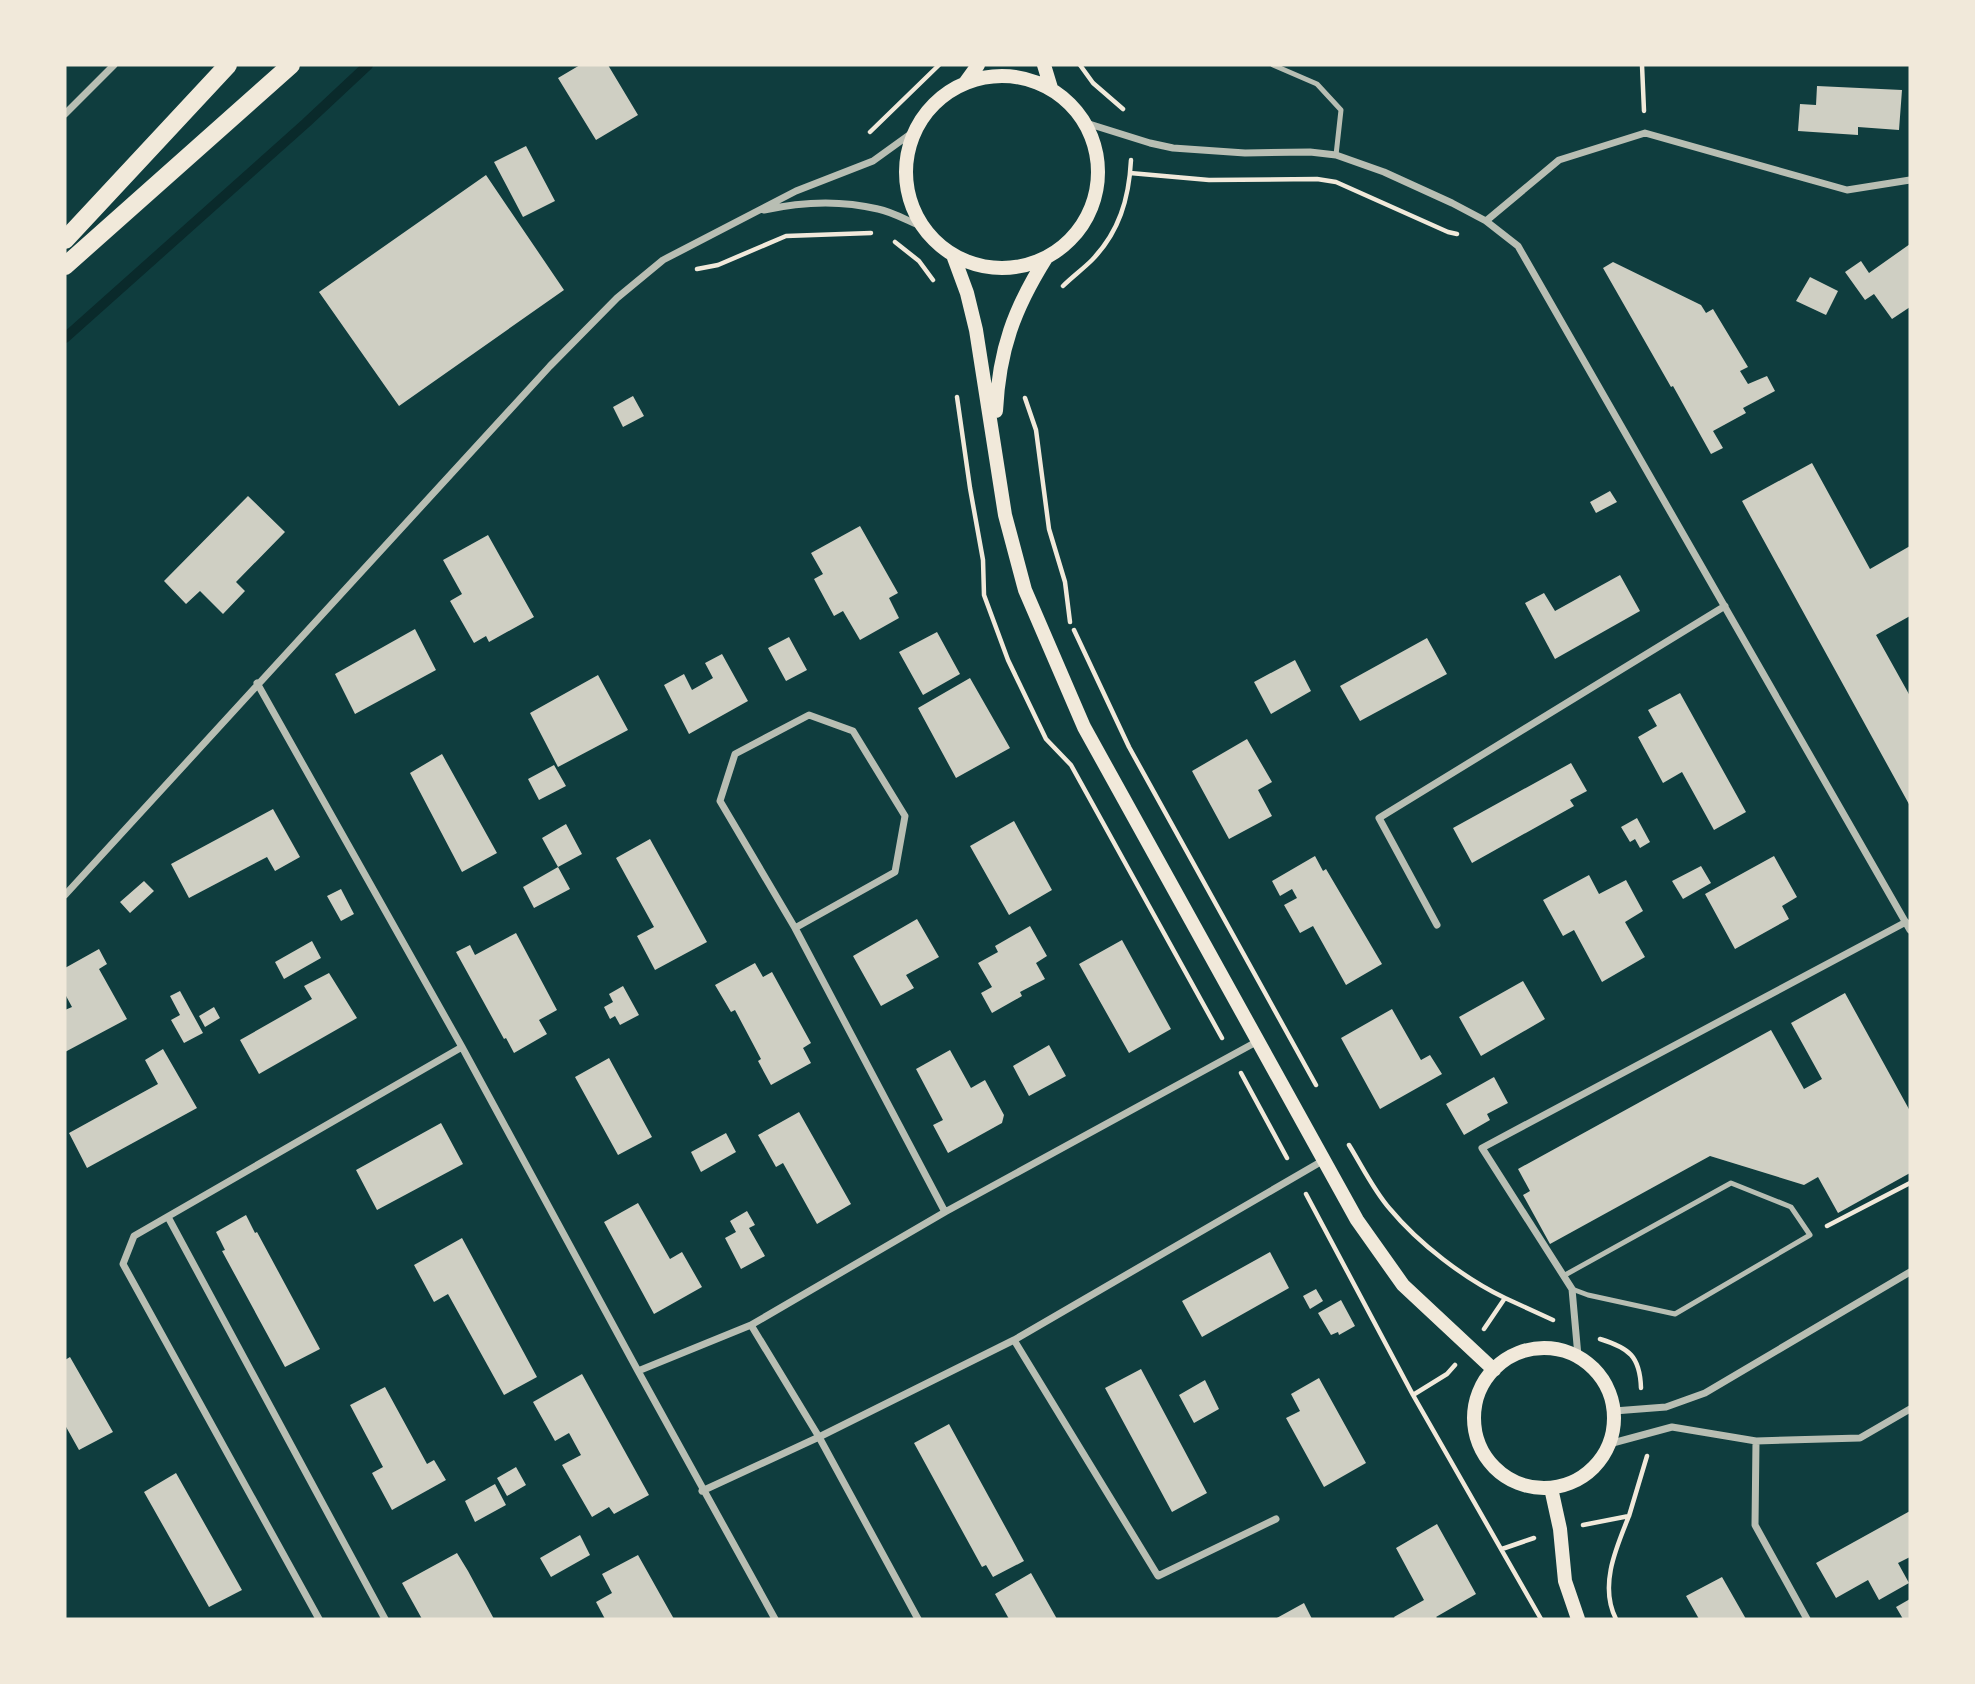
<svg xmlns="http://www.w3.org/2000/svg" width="1975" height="1684" font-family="Cabin,sans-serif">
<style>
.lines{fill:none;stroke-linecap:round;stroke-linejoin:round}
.stream{stroke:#0a2a2b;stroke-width:10}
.building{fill:#cfcfc3}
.path{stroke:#f1e9da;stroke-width:4.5}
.service{stroke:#b8beb3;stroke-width:5}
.minor{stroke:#b8beb3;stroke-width:7}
.secondary{stroke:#f1e9da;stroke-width:14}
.primary{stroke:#f1e9da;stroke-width:18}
</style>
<rect width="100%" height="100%" fill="#0f3d3e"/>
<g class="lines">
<!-- stream -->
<path class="stream" d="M 65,338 L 306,123 L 368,65"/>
</g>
<!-- building -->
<path class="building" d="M 580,65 L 608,65 L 638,115 L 596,140 L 558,78 Z
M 1817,86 L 1902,90 L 1899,130 L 1858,127 L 1858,135 L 1798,131 L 1800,104 L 1816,105 Z
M 526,146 L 555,201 L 523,217 L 494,162 Z
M 486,175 L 564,290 L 399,406 L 319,292 Z
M 1910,244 L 1910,307 L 1892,319 L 1874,294 L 1865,300 L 1845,272 L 1861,261 L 1869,273 Z
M 1613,262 L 1701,305 L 1706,313 L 1713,309 L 1748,367 L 1740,371 L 1748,384 L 1767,376 L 1775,391 L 1743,408 L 1746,413 L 1713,431 L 1723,448 L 1711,454 L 1673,386 L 1671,387 L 1603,268 Z
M 1810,277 L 1838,291 L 1826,315 L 1796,301 Z
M 633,396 L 644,416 L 623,427 L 613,407 Z
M 1812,463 L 1870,569 L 1910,546 L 1910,616 L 1876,635 L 1910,696 L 1910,806 L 1742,501 Z
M 1610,491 L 1617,502 L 1596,513 L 1590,502 Z
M 248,496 L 285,532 L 236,582 L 245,591 L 223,614 L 200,591 L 186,604 L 164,581 Z
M 860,526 L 898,593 L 889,598 L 899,618 L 860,640 L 843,611 L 834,616 L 814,579 L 823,574 L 811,553 Z
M 488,535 L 534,617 L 489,642 L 486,636 L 474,643 L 450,601 L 462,594 L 443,560 Z
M 1620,575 L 1640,611 L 1555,659 L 1525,603 L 1544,593 L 1555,611 Z
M 415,629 L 436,670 L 355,714 L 335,674 Z
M 937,632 L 960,674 L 923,695 L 899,652 Z
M 789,637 L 807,670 L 786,681 L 768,648 Z
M 1427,638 L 1447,674 L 1360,721 L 1340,686 Z
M 722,654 L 748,701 L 689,734 L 664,685 L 684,674 L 692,690 L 713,678 L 705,663 Z
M 1295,660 L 1311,691 L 1271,714 L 1254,682 Z
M 598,675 L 628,730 L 558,767 L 530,713 Z
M 970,678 L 1010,748 L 956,778 L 918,708 Z
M 1680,693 L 1746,812 L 1714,830 L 1682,772 L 1663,783 L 1638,737 L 1657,726 L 1648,710 Z
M 1247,739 L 1272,782 L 1258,790 L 1272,816 L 1229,839 L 1192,771 Z
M 442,754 L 497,853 L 462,872 L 410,773 Z
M 1571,763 L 1587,791 L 1570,800 L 1574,806 L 1472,863 L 1453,828 Z
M 554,765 L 566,786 L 539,800 L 528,779 Z
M 273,809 L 300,857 L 275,871 L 267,857 L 189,898 L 171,864 Z
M 1637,818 L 1650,842 L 1640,848 L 1635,839 L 1630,842 L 1621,827 Z
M 1014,821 L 1052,890 L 1009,915 L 970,846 Z
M 566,824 L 582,854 L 558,867 L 542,838 Z
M 650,839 L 707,942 L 655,970 L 637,936 L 654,927 L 616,858 Z
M 1315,856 L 1323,871 L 1326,869 L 1382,964 L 1346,985 L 1313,926 L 1300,933 L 1284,905 L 1297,898 L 1292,889 L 1280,896 L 1272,881 Z
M 1774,856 L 1797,897 L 1782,906 L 1789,919 L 1735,949 L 1705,894 Z
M 1701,866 L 1711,883 L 1683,899 L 1672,881 Z
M 558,867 L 570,889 L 534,908 L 523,887 Z
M 1589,875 L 1599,894 L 1626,880 L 1643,911 L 1625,922 L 1645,957 L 1602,982 L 1574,930 L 1563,936 L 1543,900 Z
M 144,881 L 154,891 L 130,913 L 120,902 Z
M 341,889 L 354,914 L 341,921 L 327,896 Z
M 917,919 L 939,957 L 906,975 L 914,988 L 881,1006 L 853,956 Z
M 1030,926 L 1047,956 L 1036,963 L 1045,979 L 1020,992 L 1022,996 L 992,1013 L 981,993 L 992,987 L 978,963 L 998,952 L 995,946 Z
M 516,933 L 557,1010 L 539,1020 L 547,1034 L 514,1053 L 506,1038 L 504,1039 L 456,952 L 470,945 L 475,955 Z
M 1122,940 L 1171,1029 L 1129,1053 L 1079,964 Z
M 312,941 L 321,958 L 284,979 L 275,962 Z
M 99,949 L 107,964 L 99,969 L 127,1019 L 65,1052 L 65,1010 L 72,1007 L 65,994 L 65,968 Z
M 755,963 L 763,977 L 772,972 L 811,1043 L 803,1048 L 811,1063 L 771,1085 L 758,1061 L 761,1059 L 735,1010 L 731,1012 L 715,985 Z
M 329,973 L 357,1018 L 259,1074 L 240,1040 L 312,999 L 304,986 Z
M 1523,981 L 1545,1019 L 1481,1056 L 1459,1017 Z
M 623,986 L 639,1015 L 620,1025 L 615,1016 L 610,1019 L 604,1007 L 613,1002 L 609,994 Z
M 180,991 L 203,1033 L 184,1043 L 171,1020 L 180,1015 L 170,996 Z
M 1845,993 L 1910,1111 L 1910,1173 L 1838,1213 L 1818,1177 L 1804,1185 L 1710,1156 L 1550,1244 L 1523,1195 L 1530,1191 L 1518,1169 L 1771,1030 L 1804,1089 L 1822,1079 L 1791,1023 Z
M 214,1007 L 220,1018 L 205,1027 L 199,1016 Z
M 1392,1009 L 1421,1060 L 1430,1055 L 1442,1074 L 1380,1109 L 1341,1038 Z
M 1049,1045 L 1066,1076 L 1029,1096 L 1013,1066 Z
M 163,1049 L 197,1108 L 87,1168 L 69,1133 L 158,1084 L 145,1060 Z
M 950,1050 L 971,1088 L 985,1080 L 1004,1115 L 1002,1123 L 948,1153 L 933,1125 L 943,1120 L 916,1069 Z
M 609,1058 L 652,1137 L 618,1155 L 575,1077 Z
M 1494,1077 L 1508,1103 L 1487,1114 L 1490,1120 L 1464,1135 L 1446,1104 Z
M 799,1112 L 851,1204 L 817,1224 L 783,1163 L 776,1167 L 758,1135 Z
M 441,1123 L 463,1164 L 377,1210 L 356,1170 Z
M 726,1133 L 736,1152 L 701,1172 L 691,1152 Z
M 638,1203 L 670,1259 L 682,1252 L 702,1287 L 654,1314 L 604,1222 Z
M 747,1211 L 755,1225 L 749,1228 L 765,1256 L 741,1269 L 725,1238 L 736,1232 L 730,1221 Z
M 246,1215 L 255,1233 L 257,1232 L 320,1349 L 285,1367 L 222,1251 L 225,1250 L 216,1232 Z
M 462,1238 L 537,1377 L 504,1395 L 448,1294 L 434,1302 L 414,1265 Z
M 1270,1252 L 1289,1288 L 1202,1337 L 1182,1301 Z
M 1316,1289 L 1323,1301 L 1310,1309 L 1303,1296 Z
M 1341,1300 L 1355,1326 L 1339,1335 L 1338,1332 L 1331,1335 L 1318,1313 Z
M 70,1357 L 113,1432 L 79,1450 L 65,1425 L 65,1360 Z
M 1141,1369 L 1207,1493 L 1172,1512 L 1105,1388 Z
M 582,1374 L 649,1495 L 614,1514 L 609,1507 L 592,1517 L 562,1465 L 581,1455 L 569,1433 L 555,1441 L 533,1402 Z
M 1319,1378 L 1366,1463 L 1324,1487 L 1286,1418 L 1300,1411 L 1291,1394 Z
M 1205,1380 L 1219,1409 L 1194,1423 L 1179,1395 Z
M 385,1387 L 427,1464 L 434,1460 L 446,1480 L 392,1510 L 372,1473 L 383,1467 L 350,1405 Z
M 949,1424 L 1024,1561 L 993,1577 L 986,1565 L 982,1567 L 914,1443 Z
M 516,1467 L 526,1485 L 507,1496 L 497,1478 Z
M 176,1473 L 242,1590 L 209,1607 L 144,1492 Z
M 495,1484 L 506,1505 L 475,1522 L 465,1501 Z
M 1910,1511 L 1910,1557 L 1898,1563 L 1909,1583 L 1879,1600 L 1868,1580 L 1836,1598 L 1816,1563 Z
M 1437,1524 L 1476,1594 L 1436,1617 L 1438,1619 L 1395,1619 L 1394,1617 L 1424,1600 L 1396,1548 Z
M 580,1535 L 590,1555 L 551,1577 L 540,1558 Z
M 457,1553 L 468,1571 L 494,1619 L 422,1619 L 402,1583 Z
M 638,1555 L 670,1612 L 674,1619 L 605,1619 L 596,1602 L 612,1593 L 602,1574 Z
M 1031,1573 L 1057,1619 L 1009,1619 L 995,1594 Z
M 1722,1577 L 1746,1619 L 1699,1619 L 1686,1596 Z
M 1910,1599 L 1910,1619 L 1903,1619 L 1896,1607 Z
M 1304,1603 L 1312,1619 L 1275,1619 Z"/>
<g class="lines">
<!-- path -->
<path class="path" d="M 1080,65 L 1093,83 L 1123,109
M 1642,65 L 1644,111
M 870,132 L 939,65
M 1130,173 L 1209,180 L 1317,179 L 1336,182 L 1448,232 L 1457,234
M 895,242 L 919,261 L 933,280
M 697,269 L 718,265 L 786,236 L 871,233
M 1063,286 C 1072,277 1083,269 1092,260 C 1119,232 1129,199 1131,160
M 957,397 L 970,488 L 983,560 L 984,595 L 1008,660 L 1046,739 L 1071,765 L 1222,1038
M 1025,398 L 1036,430 L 1049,529 L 1065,582 L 1070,622
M 1074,630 L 1129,747 L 1316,1085
M 1241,1073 L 1287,1158
M 1349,1145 C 1362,1166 1374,1191 1390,1209 C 1419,1244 1465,1279 1505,1298
M 1306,1194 L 1413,1395
M 1827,1226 L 1910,1183
M 1484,1329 L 1505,1298 L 1553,1320
M 1600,1339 C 1629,1348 1640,1356 1641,1388
M 1455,1365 L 1447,1374 L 1413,1395 L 1541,1619
M 1583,1525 L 1629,1516 L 1647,1456
M 1502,1549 L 1534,1538
M 1616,1619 C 1599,1586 1616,1548 1629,1516"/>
<!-- service -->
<path class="service" d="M 1273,65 L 1317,84 L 1341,110 L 1336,155
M 1565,1275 L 1731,1183 L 1791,1207 L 1810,1235 L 1675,1314 L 1588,1295 L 1572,1289"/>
<!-- minor -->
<path class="minor" d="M 65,114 L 114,65
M 1086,123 L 1150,143 L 1173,148 L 1245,153 L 1310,152 L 1336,155 L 1384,172 L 1452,203 L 1486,221 L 1518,246 L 1910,930
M 764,210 C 800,202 841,200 878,209 C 893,212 908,221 923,227
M 1486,221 L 1559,160 L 1645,133 L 1847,190 L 1910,180
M 257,683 L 462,1047 L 638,1371
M 65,895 L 550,366 L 617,298 L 663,260 L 796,191 L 873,161 L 916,130
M 1437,925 L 1379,818 L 1725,606
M 795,928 L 895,872 L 905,816 L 853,731 L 809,715 L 735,754 L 720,801 L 795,928 L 945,1212
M 168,1217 L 385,1619
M 751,1325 L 945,1212 L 1258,1041
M 1014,1340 L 1158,1576 L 1276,1519
M 1578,1356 L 1572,1289 L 1482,1148 L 1906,922
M 1614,1411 L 1666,1407 L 1705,1393 L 1910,1272
M 1756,1441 L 1755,1525 L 1807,1619
M 1609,1444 L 1672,1427 L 1756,1441 L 1860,1438 L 1910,1409
M 702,1491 L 819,1437 L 1014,1340 L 1324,1160
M 319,1619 L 123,1264 L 134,1236 L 462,1047
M 775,1619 L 638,1371 L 751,1325 L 819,1437 L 918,1619"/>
<!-- secondary -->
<path class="secondary" d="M 1044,65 L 1051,88
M906 172a96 96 0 1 1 192 0a96 96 0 1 1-192 0Z
M 965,83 L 978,65
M 953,255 L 967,293 L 976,330 L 1005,515 L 1025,590 L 1084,727 L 1357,1220 L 1403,1285 L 1494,1370
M 996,411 C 999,350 1014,309 1046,258
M1474 1418a70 70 0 1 1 140 0a70 70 0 1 1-140 0Z
M 1551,1488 L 1560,1529 L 1565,1581 L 1578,1619"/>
<!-- primary -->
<path class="primary" d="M 65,240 L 228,65
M 65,266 L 291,65"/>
</g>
<!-- border -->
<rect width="1975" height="1684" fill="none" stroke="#f1e9da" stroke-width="133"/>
</svg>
